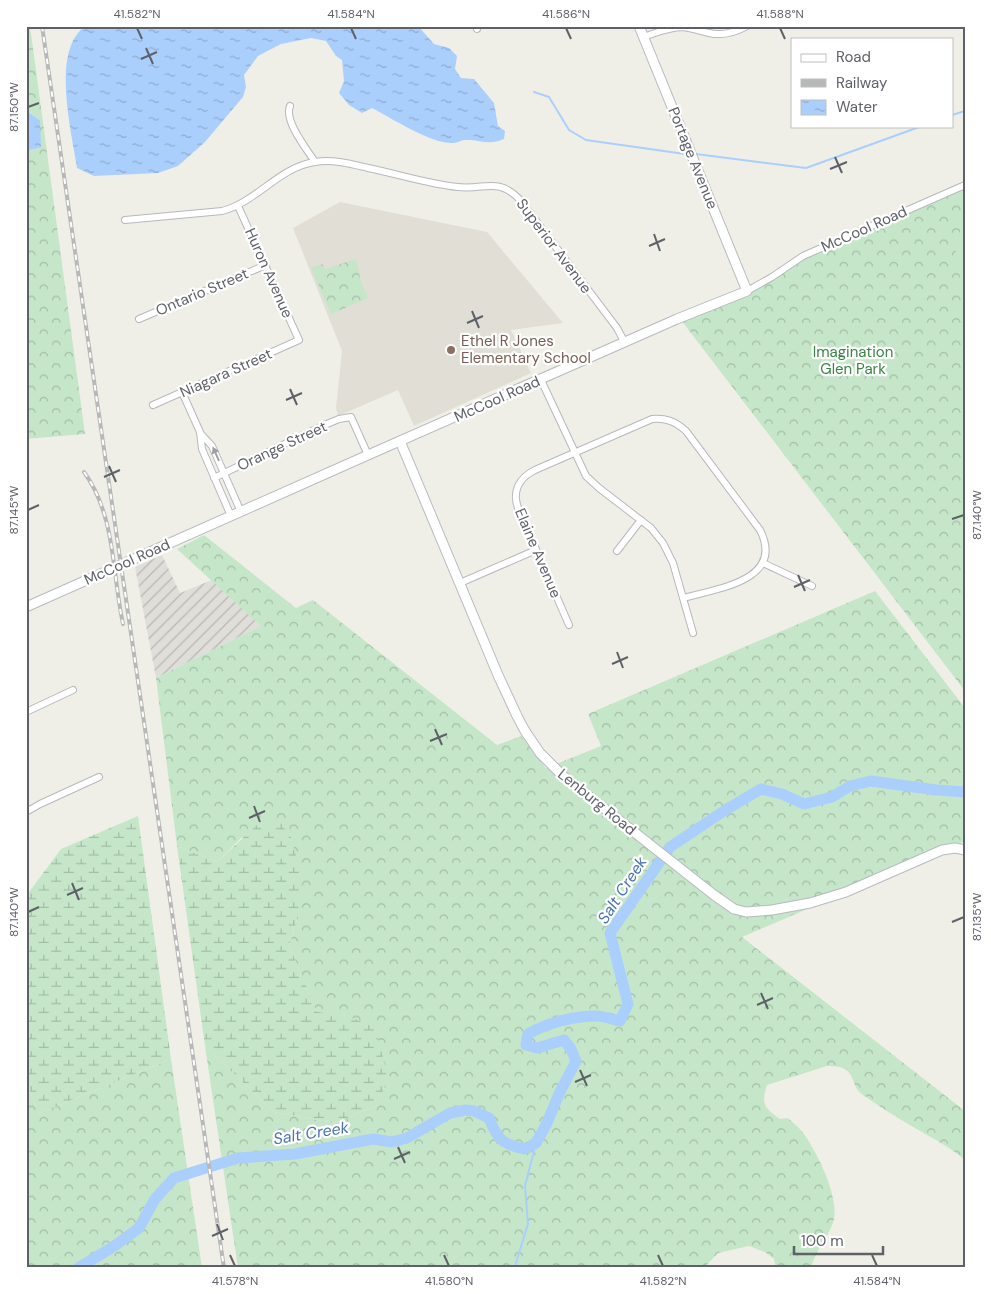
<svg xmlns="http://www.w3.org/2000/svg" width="991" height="1294" font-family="'DM Sans',sans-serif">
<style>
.industrial{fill:url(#industrial-furrows)}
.education{fill:#e0ded5}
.forest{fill:url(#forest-crowns)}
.wetland{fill:url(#wetland-marsh)}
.pitch{fill:#c5e6c9}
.water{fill:url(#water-ripples)}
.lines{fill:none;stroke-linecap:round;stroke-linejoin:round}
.stream{stroke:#abcffc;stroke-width:2}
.river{stroke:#abcffc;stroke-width:11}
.street-casing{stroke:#b7b8bd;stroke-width:8}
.secondary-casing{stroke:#b8bac0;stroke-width:11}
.street{stroke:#fff;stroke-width:6}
.secondary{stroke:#fff;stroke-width:9}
.rail-casing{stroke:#b7b8b8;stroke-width:4}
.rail{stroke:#fff;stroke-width:2;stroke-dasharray:5.5;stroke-linecap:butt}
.oneway{fill:#9ea0a4}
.ticks{fill:none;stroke:#5e6167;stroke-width:2}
.education-dot{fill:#8d6e63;stroke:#fff;stroke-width:2}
.labels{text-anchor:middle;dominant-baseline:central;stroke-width:4.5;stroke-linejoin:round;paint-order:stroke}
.street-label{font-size:15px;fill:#5e6167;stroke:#fff}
.education-label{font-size:15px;fill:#785e54;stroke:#fff;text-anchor:start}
.park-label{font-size:15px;fill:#388445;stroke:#fff}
.water-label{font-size:16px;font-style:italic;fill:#4a72b7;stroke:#fff}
.neatline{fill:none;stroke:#5e6167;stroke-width:2}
.ticks-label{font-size:12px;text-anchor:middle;fill:#5e6167}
</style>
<defs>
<pattern id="industrial-furrows" width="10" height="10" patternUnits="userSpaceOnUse" patternTransform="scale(1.25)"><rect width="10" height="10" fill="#dfded9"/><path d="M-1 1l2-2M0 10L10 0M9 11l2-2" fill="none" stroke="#b8b7b4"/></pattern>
<pattern id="forest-crowns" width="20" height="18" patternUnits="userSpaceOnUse" patternTransform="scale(1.25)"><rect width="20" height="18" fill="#c5e6c9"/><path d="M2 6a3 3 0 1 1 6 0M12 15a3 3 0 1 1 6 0" fill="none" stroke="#a3bea7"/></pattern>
<pattern id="wetland-marsh" width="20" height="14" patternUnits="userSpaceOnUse" patternTransform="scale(1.25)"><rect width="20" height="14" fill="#c5e6c9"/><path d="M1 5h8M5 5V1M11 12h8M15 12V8" fill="none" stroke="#a3bea7"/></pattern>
<pattern id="water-ripples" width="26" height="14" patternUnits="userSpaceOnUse" patternTransform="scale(1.25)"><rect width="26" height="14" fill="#abcffc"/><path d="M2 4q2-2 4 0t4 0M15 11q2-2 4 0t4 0" fill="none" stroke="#8eabd0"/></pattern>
</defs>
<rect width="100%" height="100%" fill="#f0efe7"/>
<!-- industrial -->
<path class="industrial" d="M 162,555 L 180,593 L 212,580 L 261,626 L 156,678 L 135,567 Z"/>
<!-- education -->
<path class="education" d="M 340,202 L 487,232 L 563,323 L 511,330 L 531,373 L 414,426 L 398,390 L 338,416 L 336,408 L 342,351 L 293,228 Z"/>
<!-- forest -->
<path class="forest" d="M 26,26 L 30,26 L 85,434 L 26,439 L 26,203 L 28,202 L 26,199 L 26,151 L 34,149 L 40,120 L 26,111 Z
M 965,189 L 965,691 L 681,320 L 775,279 L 802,260 Z
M 356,259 L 361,282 L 368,298 L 331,314 L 311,268 L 322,264 L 325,269 Z
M 204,535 L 296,608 L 313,600 L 497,745 L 521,736 L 546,768 L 601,746 L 588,714 L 875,591 L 965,708 L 965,841 L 742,937 L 965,1111 L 965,1160 C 950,1147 932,1138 915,1128 C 897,1118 880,1107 863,1095 C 848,1085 859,1065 827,1066 L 767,1085 C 761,1104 764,1108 780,1119 L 788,1118 C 793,1123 800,1128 804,1134 C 818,1154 841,1200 833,1223 C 827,1239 815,1251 811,1268 L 776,1268 L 774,1259 L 765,1252 L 749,1246 L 718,1253 L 704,1268 L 238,1268 L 205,1046 L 274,1112 L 335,1123 L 378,1105 L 347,1016 L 317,1013 L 289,945 L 297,920 L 242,837 L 217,862 L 177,846 L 156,678 L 261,626 L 177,549 Z
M 171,1059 L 202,1268 L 26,1268 L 26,1079 L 38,1114 Z"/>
<!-- wetland -->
<path class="wetland" d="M 138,816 L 171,1059 L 38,1114 L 26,1079 L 26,896 L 61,849 Z
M 260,822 L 280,822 L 292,839 L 301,878 L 297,920 L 289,945 L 317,1012 L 347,1016 L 375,1027 L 388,1077 L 378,1105 L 335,1123 L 274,1112 L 205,1046 L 177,846 L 217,862 Z"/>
<!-- pitch -->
<path class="pitch" d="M 965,220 L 965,289 C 953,261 952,247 965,220 Z"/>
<!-- water -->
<path class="water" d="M 86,26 L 418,26 L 434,44 L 449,48 L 457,56 L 455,69 L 461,78 L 474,79 L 494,103 L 498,126 L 505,131 L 504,139 C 488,146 480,139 465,140 C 461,140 458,143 454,143 C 433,145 391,118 372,108 L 362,113 L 349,105 L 339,93 L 344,81 L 342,60 L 336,56 L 326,41 L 311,38 L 281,44 L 258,56 L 244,75 L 246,87 L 243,97 L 205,142 L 178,166 L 158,173 L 94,176 L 77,168 C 72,134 50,48 86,26 Z
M 26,111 L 40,120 L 41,147 L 26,151 Z"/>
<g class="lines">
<!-- stream -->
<path class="stream" d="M 534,92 L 549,97 L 569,130 L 586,140 L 685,154
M 952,115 L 965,111
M 696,154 L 806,168 L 922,126
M 517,1268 L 516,1263 L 528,1224 L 525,1186 L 536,1143"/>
<!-- river -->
<path class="river" d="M 78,1268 L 113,1247 L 139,1228 L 155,1199 L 174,1178 L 238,1158 L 295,1154 L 373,1139 L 392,1142 L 407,1138 L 450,1113 L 466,1110 L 474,1111 L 489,1118 C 497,1139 502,1144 524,1149 L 536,1143 L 546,1125 L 560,1092 L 576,1061 L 571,1049 L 564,1040 L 537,1048 L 526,1045 L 528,1034 C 547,1023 574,1016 596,1016 C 604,1016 612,1019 620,1021 L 628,1004 L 610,933 L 670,847 L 727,809 L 761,789 L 782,794 L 804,804 L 832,797 L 850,786 L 871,781 L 936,790 L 965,792"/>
<!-- street casing -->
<g class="street-casing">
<path id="street" d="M 476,26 L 477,29
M 643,37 C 656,33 669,27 682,27 C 692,28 700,31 709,33 C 722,36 736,32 747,26
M 290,106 C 284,121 306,148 315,162
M 125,220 L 222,211 C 257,202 279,167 315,162 C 333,159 351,164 368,168 C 398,174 428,184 458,187 C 486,190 498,176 521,201 L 617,328 L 625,343
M 747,291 L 772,277 L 803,256 L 965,185
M 139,319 L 266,265
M 541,380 L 586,476 L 599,488 L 651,528 L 663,543 L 673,563 L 693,633
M 182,392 L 200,432 L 202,449 L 231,516
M 153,405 L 299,340 L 238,206
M 200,433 L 212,446 L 241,512
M 214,478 L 322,426 L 339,419 L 351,417 L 368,455
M 617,551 L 641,520
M 763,563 L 812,586
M 460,583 L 536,550
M 569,625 L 518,508 C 512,491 519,478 535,470 L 652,419 C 666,418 675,421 686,431 L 760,530 C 786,581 715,589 683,598
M 26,712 L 73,690
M 26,812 L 40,804 L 99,777"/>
</g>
<!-- secondary casing -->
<g class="secondary-casing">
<path id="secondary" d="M 400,441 L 498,675 L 517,716 L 525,731 L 540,753 L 563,776 L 714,895 L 734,909 L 746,912 L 772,910 L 810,903 L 846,892 L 942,850 L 955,848 L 965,850
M 26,607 L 368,455 L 677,319 L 747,291 L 639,26"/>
</g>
<!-- street -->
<use href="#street" class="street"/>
<!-- secondary -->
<use href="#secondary" class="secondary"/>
<!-- rail casing -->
<g class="rail-casing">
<path id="rail" d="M 42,26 L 224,1268
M 84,472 C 116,516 112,574 123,624"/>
</g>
<!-- rail -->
<use href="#rail" class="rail"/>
</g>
<!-- one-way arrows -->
<defs><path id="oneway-solid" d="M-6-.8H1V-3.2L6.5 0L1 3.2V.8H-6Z" transform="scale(1.25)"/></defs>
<use class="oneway" href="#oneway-solid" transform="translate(216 454) rotate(-114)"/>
<!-- ticks -->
<path class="ticks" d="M 137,28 L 142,39M 351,28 L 356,39M 566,28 L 571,39M 780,28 L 785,39M 146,48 L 153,64M 141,59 L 157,52M 28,107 L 39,103M 835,157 L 842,173M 830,169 L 847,162M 654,234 L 660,251M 649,246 L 665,239M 472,311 L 479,328M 467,323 L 483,316M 290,389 L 297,405M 286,400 L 302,393M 109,466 L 116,482M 104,477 L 120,470M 28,510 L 39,505M 952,519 L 964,515M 798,575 L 805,591M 794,587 L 810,580M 617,652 L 623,668M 612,664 L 628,657M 435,729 L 442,745M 430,741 L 447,734M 254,806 L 260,822M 249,818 L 265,811M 72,883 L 79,900M 67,895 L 83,888M 28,912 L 39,907M 952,922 L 964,917M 761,993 L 768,1009M 757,1005 L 773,998M 580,1070 L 587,1086M 575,1082 L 591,1075M 398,1147 L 405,1163M 394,1159 L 410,1152M 217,1224 L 223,1240M 212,1236 L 228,1229M 230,1255 L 235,1266M 444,1255 L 449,1266M 658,1255 L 663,1266M 872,1255 L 877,1266"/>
<!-- markers -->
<circle class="education-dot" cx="451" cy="350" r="5"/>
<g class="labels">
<!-- street labels -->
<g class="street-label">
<text transform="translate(693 158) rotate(68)">Portage Avenue</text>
<text transform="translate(864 229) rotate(-24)">McCool Road</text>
<text transform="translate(554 246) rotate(53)">Superior Avenue</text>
<text transform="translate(269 273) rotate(66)">Huron Avenue</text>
<text transform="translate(202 292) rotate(-23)">Ontario Street</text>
<text transform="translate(226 373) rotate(-24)">Niagara Street</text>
<text transform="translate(497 399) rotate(-24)">McCool Road</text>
<text transform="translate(282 446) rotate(-25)">Orange Street</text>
<text transform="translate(538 553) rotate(67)">Elaine Avenue</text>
<text transform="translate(127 562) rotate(-24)">McCool Road</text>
<text transform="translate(597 802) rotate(39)">Lenburg Road</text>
</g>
<!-- education labels -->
<g class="education-label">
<text x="461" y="341">Ethel R Jones<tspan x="461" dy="17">Elementary School</tspan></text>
</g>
<!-- park labels -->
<g class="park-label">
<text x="853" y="352">Imagination<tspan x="853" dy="17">Glen Park</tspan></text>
</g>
<!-- water labels -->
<g class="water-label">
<text transform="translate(622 890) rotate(-57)">Salt Creek</text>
<text transform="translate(311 1133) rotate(-9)">Salt Creek</text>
</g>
</g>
<!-- border -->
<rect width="991" height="1294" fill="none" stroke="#ffffff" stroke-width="55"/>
<!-- legend -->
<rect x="791" y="38" width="162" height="90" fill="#ffffff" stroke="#bfc0c2"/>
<rect x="801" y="54" width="25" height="8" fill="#ffffff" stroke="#bfc0c2"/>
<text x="836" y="62" font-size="15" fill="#5e6167">Road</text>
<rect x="801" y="79" width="25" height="8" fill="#b7b8b8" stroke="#bfc0c2"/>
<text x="836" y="88" font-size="15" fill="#5e6167">Railway</text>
<rect x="801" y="100" width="25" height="15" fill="url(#water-ripples)" stroke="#bfc0c2"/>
<text x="836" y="112" font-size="15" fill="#5e6167">Water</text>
<!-- scale -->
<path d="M794 1246v8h89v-8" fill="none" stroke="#5e6167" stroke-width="2.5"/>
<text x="801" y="1246" font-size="15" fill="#5e6167" stroke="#ffffff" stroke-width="4" paint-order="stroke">100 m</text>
<rect x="28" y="28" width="936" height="1238" class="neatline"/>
<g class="ticks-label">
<text x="137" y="18">41.582°N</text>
<text x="351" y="18">41.584°N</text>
<text x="566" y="18">41.586°N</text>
<text x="780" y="18">41.588°N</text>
<text transform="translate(14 107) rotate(-90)" y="4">87.150°W</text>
<text transform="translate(14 510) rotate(-90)" y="4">87.145°W</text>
<text transform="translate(977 515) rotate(-90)" y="4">87.140°W</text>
<text transform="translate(14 912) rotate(-90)" y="4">87.140°W</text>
<text transform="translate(977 917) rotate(-90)" y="4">87.135°W</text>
<text x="235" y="1285">41.578°N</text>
<text x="449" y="1285">41.580°N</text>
<text x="663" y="1285">41.582°N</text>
<text x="877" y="1285">41.584°N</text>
</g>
</svg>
